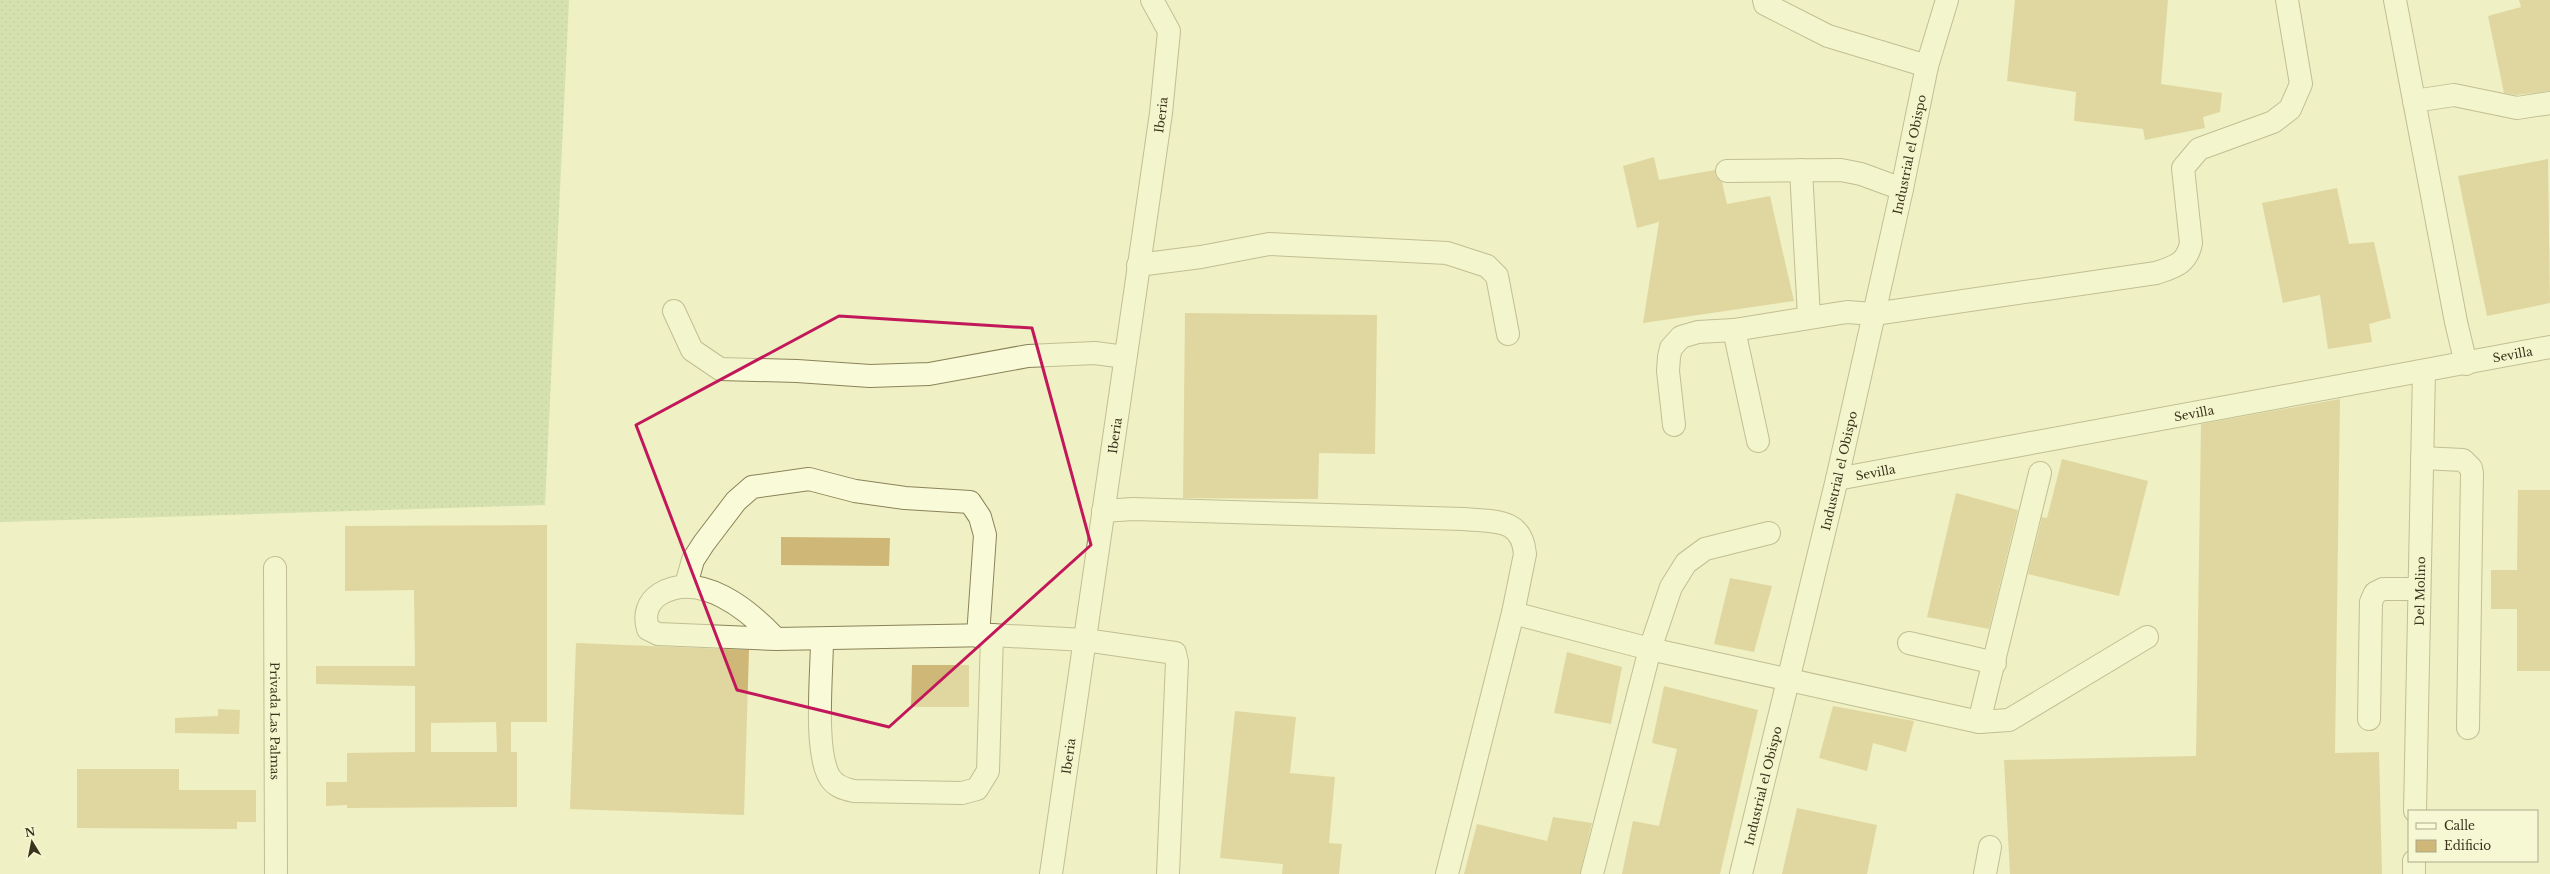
<svg xmlns="http://www.w3.org/2000/svg" width="2550" height="874" font-family="'Libre Baskerville',serif">
<style>
.grass{fill:url(#grass-dots)}
.building{fill:#cfb777;fill-rule:evenodd}
.lines{fill:none;stroke-linecap:round;stroke-linejoin:round}
.minor-casing{stroke:#8a8359;stroke-width:24}
.minor{stroke:#f9fad7;stroke-width:22}
.marked{fill:none;stroke:#c2185b;stroke-width:3;stroke-linejoin:round}
.labels{text-anchor:middle;dominant-baseline:central;stroke-width:4;stroke-linejoin:round;paint-order:stroke}
.street-label{font-size:12px;fill:#3a341e;stroke:#f6f7d3}
</style>
<defs>
<pattern id="grass-dots" width="8" height="8" patternUnits="userSpaceOnUse"><rect width="8" height="8" fill="#b6ce96"/><path d="M2 2h.1M6 6h.1" fill="none" stroke="#95a87a" stroke-width="1.8" stroke-linecap="round"/></pattern>
</defs>
<rect width="100%" height="100%" fill="#eff0c3"/>
<!-- grass -->
<path class="grass" d="M 0,0 L 569,0 L 545,505 L 0,522 Z"/>
<!-- building -->
<path class="building" d="M 2015,0 L 2168,0 L 2161,84 L 2222,93 L 2220,112 L 2203,117 L 2205,128 L 2145,140 L 2143,129 L 2074,121 L 2076,92 L 2007,81 Z
M 2519,0 L 2550,0 L 2550,91 L 2516,95 L 2504,93 L 2488,16 L 2521,7 Z
M 1654,157 L 1659,180 L 1715,170 L 1716,177 L 1722,182 L 1727,204 L 1770,196 L 1794,301 L 1643,323 L 1659,222 L 1637,228 L 1623,166 Z
M 2548,159 L 2550,303 L 2487,316 L 2458,176 Z
M 2337,188 L 2349,244 L 2374,242 L 2391,318 L 2369,324 L 2372,342 L 2328,349 L 2320,295 L 2283,303 L 2262,203 Z
M 1185,313 L 1377,315 L 1375,454 L 1319,453 L 1318,499 L 1183,498 Z
M 2340,399 L 2335,753 L 2379,752 L 2382,874 L 2010,874 L 2004,760 L 2196,756 L 2201,424 Z
M 2062,459 L 2148,481 L 2119,596 L 2028,574 L 2042,517 L 2047,518 Z
M 2518,490 L 2550,490 L 2550,671 L 2517,671 L 2517,609 L 2491,609 L 2491,570 L 2517,570 Z
M 1956,493 L 2018,510 L 1989,629 L 1927,617 Z
M 547,525 L 547,722 L 511,722 L 511,752 L 517,752 L 517,807 L 347,808 L 347,805 L 326,806 L 326,782 L 347,782 L 347,753 L 415,752 L 415,686 L 316,684 L 316,666 L 415,666 L 414,590 L 345,591 L 345,526 ZM 496,722 L 497,752 L 431,752 L 431,723 Z
M 781,537 L 890,538 L 889,566 L 781,565 Z
M 1730,578 L 1772,586 L 1754,652 L 1714,644 Z
M 576,643 L 749,650 L 744,815 L 570,809 Z
M 1567,652 L 1622,667 L 1611,724 L 1554,713 Z
M 912,665 L 969,665 L 969,707 L 911,707 Z
M 1664,686 L 1758,710 L 1720,874 L 1622,874 L 1633,821 L 1659,826 L 1677,749 L 1652,743 Z
M 1833,706 L 1914,721 L 1906,752 L 1873,743 L 1867,771 L 1819,758 Z
M 218,709 L 240,710 L 239,734 L 175,733 L 175,718 L 218,716 Z
M 1235,711 L 1296,717 L 1290,773 L 1335,777 L 1329,843 L 1342,844 L 1339,874 L 1282,874 L 1283,864 L 1220,858 Z
M 77,769 L 179,769 L 179,790 L 256,790 L 256,822 L 237,822 L 237,829 L 77,828 Z
M 1797,808 L 1877,825 L 1867,874 L 1782,874 Z
M 1553,817 L 1592,823 L 1580,874 L 1464,874 L 1477,824 L 1547,841 Z"/>
<g class="lines">
<!-- minor casing -->
<g class="minor-casing">
<g id="minor">
<path d="M 1764,0 L 1765,4 L 1828,36 L 1927,66"/>
<path d="M 2395,0 L 2456,322 L 2466,364"/>
<path d="M 2414,101 L 2454,95 L 2517,108 L 2550,103"/>
<path d="M 1801,170 L 1809,317"/>
<path d="M 1727,171 L 1841,170 L 1861,174 L 1902,189"/>
<path d="M 1138,265 L 1201,257 L 1269,244 L 1447,253 L 1487,266 L 1497,276 L 1508,334"/>
<path d="M 674,311 L 692,350 L 720,369 L 797,371 L 870,376 L 929,374 L 1028,356 L 1095,353 L 1125,357"/>
<path d="M 1734,330 L 1758,441"/>
<path d="M 1674,425 L 1668,371 L 1669,357 L 1671,348 L 1681,337 L 1698,332 L 1734,330 L 1847,312 L 1874,314 L 2156,273 C 2174,267 2187,264 2191,243 L 2183,168 L 2199,149 L 2273,122 L 2290,109 L 2301,84 L 2287,0"/>
<path d="M 2422,458 L 2463,460 L 2471,468 L 2472,473 L 2468,728"/>
<path id="s1" d="M 1837,479 L 2550,347"/>
<path d="M 1103,511 L 1133,509 L 1464,519 C 1493,522 1522,517 1525,554 L 1513,613"/>
<path id="s2" d="M 275,568 L 276,874"/>
<path d="M 686,585 L 693,560 L 704,543 L 736,501 L 752,487 L 809,479 L 855,491 L 905,498 L 970,502 L 980,517 L 985,535 L 978,636"/>
<path d="M 776,639 C 749,610 700,570 660,594 C 647,602 644,616 648,629 L 658,634 L 776,639 L 992,635 L 1085,640 L 1175,653 L 1177,662 L 1168,874"/>
<path d="M 822,639 C 822,672 814,749 829,776 C 834,786 844,789 854,791 L 962,793 L 977,789 L 988,771 L 992,635"/>
<path d="M 1909,643 L 1995,663"/>
<path d="M 2369,719 L 2371,602 L 2375,593 L 2383,589 L 2419,589"/>
<path d="M 1979,722 L 2009,720 L 2147,637"/>
<path id="s3" d="M 2415,811 L 2424,371"/>
<path id="s4" d="M 1051,874 L 1161,113 L 1169,31 L 1152,0"/>
<path d="M 1447,874 L 1513,613 L 1650,649 L 1979,722 L 2040,473"/>
<path d="M 1592,874 L 1650,649 L 1671,587 L 1686,563 L 1705,549 L 1769,533"/>
<path id="s5" d="M 1741,874 L 1837,479 L 1902,189 L 1927,66 L 1947,0"/>
<path d="M 1985,874 L 1990,847"/>
<path d="M 2414,874 L 2414,861"/>
</g>
</g>
<!-- minor -->
<use href="#minor" class="minor"/>
</g>
<!-- marked area -->
<path d="M0 0H2550V874H0ZM 839,316 L 1032,328 L 1091,545 L 889,727 L 737,690 L 636,425 Z" fill="#eff0c3" fill-opacity=".55" fill-rule="evenodd"/>
<path class="marked" d="M 839,316 L 1032,328 L 1091,545 L 889,727 L 737,690 L 636,425 Z"/>
<g class="labels">
<!-- street labels -->
<g class="street-label">
<text stroke="none"><textPath href="#s4" startOffset="767">Iberia</textPath></text>
<text stroke="none"><textPath href="#s5" startOffset="739">Industrial el Obispo</textPath></text>
<text stroke="none"><textPath href="#s1" startOffset="687">Sevilla</textPath></text>
<text stroke="none"><textPath href="#s1" startOffset="363">Sevilla</textPath></text>
<text stroke="none"><textPath href="#s4" startOffset="443">Iberia</textPath></text>
<text stroke="none"><textPath href="#s5" startOffset="415">Industrial el Obispo</textPath></text>
<text stroke="none"><textPath href="#s1" startOffset="39">Sevilla</textPath></text>
<text stroke="none"><textPath href="#s3" startOffset="220">Del Molino</textPath></text>
<text stroke="none"><textPath href="#s2" startOffset="153">Privada Las Palmas</textPath></text>
<text stroke="none"><textPath href="#s4" startOffset="119">Iberia</textPath></text>
<text stroke="none"><textPath href="#s5" startOffset="91">Industrial el Obispo</textPath></text>
</g>
</g>
<!-- legend -->
<rect x="2408" y="810" width="130" height="52" fill="#f6f7d3" stroke="#aba98b"/>
<rect x="2416" y="823" width="20" height="6" fill="#f9fad7" stroke="#aba98b"/>
<text x="2444" y="830" font-size="12" fill="#3a341e">Calle</text>
<rect x="2416" y="840" width="20" height="12" fill="#cfb777" stroke="#aba98b"/>
<text x="2444" y="850" font-size="12" fill="#3a341e">Edificio</text>
<!-- north arrow -->
<g transform="translate(32 842) rotate(350)" stroke="#f6f7d3" stroke-width="3" paint-order="stroke">
<path d="M0-3L7 15L0 10L-7 15Z" fill="#3a341e"/>
<text y="-6" font-size="11" font-weight="bold" text-anchor="middle" fill="#3a341e">N</text>
</g>
</svg>
